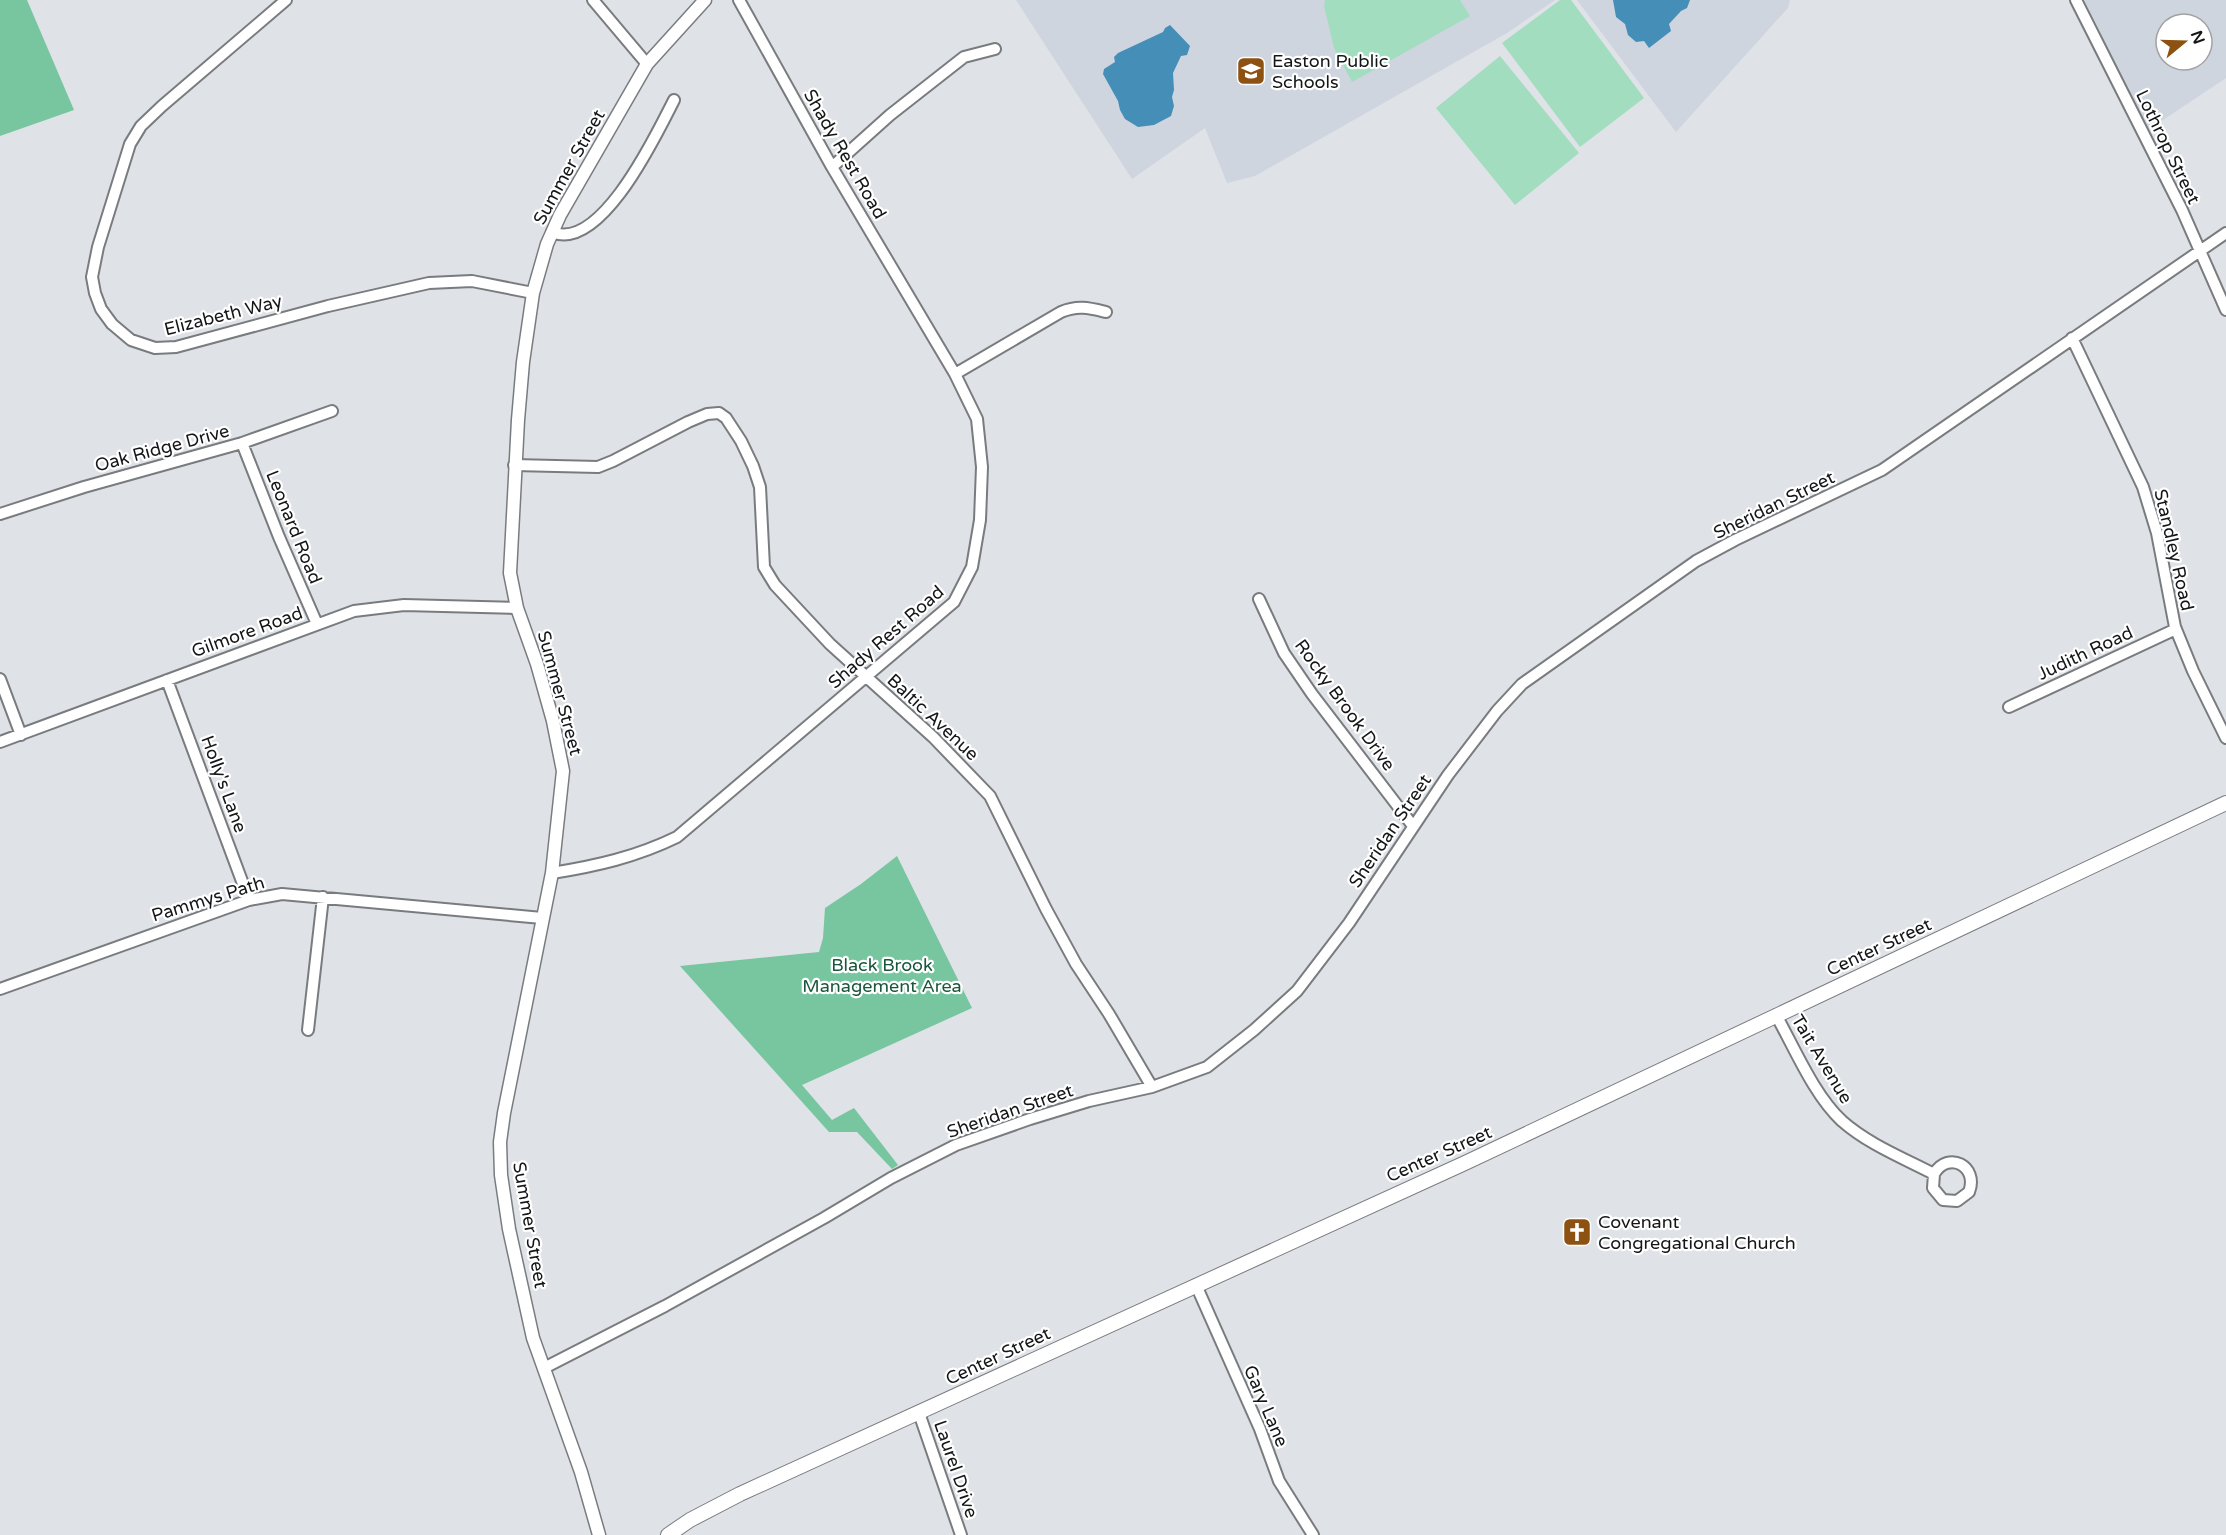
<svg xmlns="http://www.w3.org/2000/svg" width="2226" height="1535" font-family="'Varela Round',sans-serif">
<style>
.built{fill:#ced5df;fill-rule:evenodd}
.green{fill:#a2ddbf}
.forest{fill:#77c6a0}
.water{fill:#458eb8}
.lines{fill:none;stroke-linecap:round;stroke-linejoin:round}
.minor-casing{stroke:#797c7f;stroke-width:14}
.tertiary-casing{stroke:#797c7f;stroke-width:15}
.secondary-casing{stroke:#797c7f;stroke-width:16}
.minor{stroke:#fff;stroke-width:10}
.tertiary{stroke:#fff;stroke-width:12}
.secondary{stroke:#fff;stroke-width:14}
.labels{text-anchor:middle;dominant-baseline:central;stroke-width:4.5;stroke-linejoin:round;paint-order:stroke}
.poi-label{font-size:18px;fill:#141517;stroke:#fff;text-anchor:start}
.street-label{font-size:18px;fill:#141517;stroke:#fff}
.park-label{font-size:18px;fill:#19563d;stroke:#fff}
</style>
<rect width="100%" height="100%" fill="#dfe2e6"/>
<!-- built -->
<path class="built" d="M 1016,0 L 1555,0 L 1507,33 L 1255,176 L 1227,183 L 1205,128 L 1132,179 Z
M 1577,0 L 1790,0 L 1788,8 L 1676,132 Z
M 2084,0 L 2226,0 L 2226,78 L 2148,130 ZM 2166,24 L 2202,24 L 2202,60 L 2166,60 Z"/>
<!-- green -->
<path class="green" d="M 1325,0 L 1460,0 L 1470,16 L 1352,82 L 1334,48 L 1324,6 Z
M 1560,0 L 1571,0 L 1644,98 L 1580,147 L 1502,43 Z
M 1500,56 L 1579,153 L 1515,205 L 1436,108 Z"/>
<!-- forest -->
<path class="forest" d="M 0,0 L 27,0 L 74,110 L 0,136 Z
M 897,856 L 972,1008 L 802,1085 L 832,1120 L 854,1108 L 898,1165 L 892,1169 L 857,1132 L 829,1132 L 680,966 L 819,952 L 823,938 L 825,908 L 861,884 Z"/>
<!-- water -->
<path class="water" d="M 1613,0 L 1690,0 L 1687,8 L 1681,11 L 1669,24 L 1671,31 L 1649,48 L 1644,41 L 1636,42 L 1628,35 L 1625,24 L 1616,17 Z
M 1170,25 L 1190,46 L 1187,55 L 1181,56 L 1173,73 L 1174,90 L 1172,97 L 1174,106 L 1171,116 L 1154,125 L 1138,127 L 1125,119 L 1120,110 L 1118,101 L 1103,74 L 1104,69 L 1115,62 L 1114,57 L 1118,53 L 1163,32 L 1165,28 Z"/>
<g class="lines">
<!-- minor casing -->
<g class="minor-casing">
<path id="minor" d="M 286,0 L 162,106 L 141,126 L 130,144 L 98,247 L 92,277 L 95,293 L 101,309 L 112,324 L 131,340 L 155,348 L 176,347 L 328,306 L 429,283 L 472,281 L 533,293
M 593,0 L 647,64
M 2076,0 L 2182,210 L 2226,310
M 832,167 L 890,115 L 964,57 L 995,49
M 552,232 C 601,253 657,133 674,100
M 2072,338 L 2143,487 L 2157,533 L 2175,627 L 2193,671 L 2226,738
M 955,374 L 1061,312 C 1078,305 1089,308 1106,312
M 242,443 L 279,537 L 317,624
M 514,465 L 598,467 L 613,461 L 688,422 L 707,414 L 719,413 L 726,418 L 741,441 L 753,466 L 760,487 L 764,567 L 775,585 L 830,644 L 933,737 L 990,796 L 1046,909 L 1076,964 L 1109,1014 L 1152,1087
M 0,514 L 84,487 L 242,443 L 332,411
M 1259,599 L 1284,653 L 1312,694 L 1413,826
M 0,679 L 21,735
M 167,680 L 249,900
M 2009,707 L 2176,629
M 0,742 L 354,611 L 404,605 L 517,608
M 552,873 C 596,866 636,857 677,837 L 954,602 L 972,567 L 980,520 L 982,467 L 977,419 L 955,374 L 832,167 L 739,0
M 0,989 L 249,900 L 282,894 L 542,918
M 1776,1015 C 1795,1049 1814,1095 1842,1121 C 1868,1144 1903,1158 1934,1174 C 1948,1150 1979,1166 1969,1192 L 1957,1201 L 1943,1200 L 1933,1188 L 1934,1174
M 308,1030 L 323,897
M 1196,1285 L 1260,1429 L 1279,1481 L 1313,1535
M 544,1368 L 665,1306 L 824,1218 L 891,1178 L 956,1145 L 1030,1119 L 1089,1101 L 1152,1087 L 1207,1067 L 1254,1030 L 1297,991 L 1349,923 L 1448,775 L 1497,711 L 1522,684 L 1696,561 L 1735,540 L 1882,470 L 2226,233
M 919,1413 L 961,1535"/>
</g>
<!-- tertiary casing -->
<g class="tertiary-casing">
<path id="tertiary" d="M 599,1535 L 581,1472 L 533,1338 L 509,1229 L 501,1175 L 500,1142 L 504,1113 L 552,873 L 563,771 L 553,721 L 537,664 L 517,608 L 510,573 L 518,420 L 523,362 L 533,293 L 547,244 L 560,215 L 647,64 L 705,0"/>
</g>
<!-- secondary casing -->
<g class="secondary-casing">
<path id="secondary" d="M 668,1535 L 690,1520 L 740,1494 L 1465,1163 L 2226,803"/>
</g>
<!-- minor -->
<use href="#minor" class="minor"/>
<!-- tertiary -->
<use href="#tertiary" class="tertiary"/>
<!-- secondary -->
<use href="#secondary" class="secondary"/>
</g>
<!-- icons -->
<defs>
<g id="school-square" transform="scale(1.5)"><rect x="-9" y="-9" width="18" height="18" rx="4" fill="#8d5211" stroke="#fff"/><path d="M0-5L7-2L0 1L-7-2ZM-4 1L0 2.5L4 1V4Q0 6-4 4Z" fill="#fff"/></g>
<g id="church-square" transform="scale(1.5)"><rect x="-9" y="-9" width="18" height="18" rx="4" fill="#8d5211" stroke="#fff"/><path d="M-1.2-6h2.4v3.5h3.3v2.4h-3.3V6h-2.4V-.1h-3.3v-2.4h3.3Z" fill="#fff"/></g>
</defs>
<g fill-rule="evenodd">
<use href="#school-square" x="1251" y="71"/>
<use href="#church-square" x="1577" y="1232"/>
</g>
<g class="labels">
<!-- poi labels -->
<g class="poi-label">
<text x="1272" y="61">Easton Public<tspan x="1272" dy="21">Schools</tspan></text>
<text x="1598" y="1222">Covenant<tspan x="1598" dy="21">Congregational Church</tspan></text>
</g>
<!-- street labels -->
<g class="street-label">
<text transform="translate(2168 147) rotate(64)">Lothrop Street</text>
<text transform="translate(845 154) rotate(60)">Shady Rest Road</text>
<text transform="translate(569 167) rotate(-61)">Summer Street</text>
<text transform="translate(223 315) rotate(-14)">Elizabeth Way</text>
<text transform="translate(162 448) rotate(-15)">Oak Ridge Drive</text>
<text transform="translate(1774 505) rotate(-26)">Sheridan Street</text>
<text transform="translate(294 527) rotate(68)">Leonard Road</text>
<text transform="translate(2174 550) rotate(77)">Standley Road</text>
<text transform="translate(247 632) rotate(-20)">Gilmore Road</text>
<text transform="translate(886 637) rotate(-41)">Shady Rest Road</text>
<text transform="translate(2085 653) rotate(-25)">Judith Road</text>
<text transform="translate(560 693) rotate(75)">Summer Street</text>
<text transform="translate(1345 705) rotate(54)">Rocky Brook Drive</text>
<text transform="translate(933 717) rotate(43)">Baltic Avenue</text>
<text transform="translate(224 784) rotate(70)">Holly's Lane</text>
<text transform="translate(1390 831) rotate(-56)">Sheridan Street</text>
<text transform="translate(208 899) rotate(-17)">Pammys Path</text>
<text transform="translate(1879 947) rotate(-25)">Center Street</text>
<text transform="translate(1822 1059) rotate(59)">Tait Avenue</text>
<text transform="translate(1010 1111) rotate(-19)">Sheridan Street</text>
<text transform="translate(1439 1154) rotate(-24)">Center Street</text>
<text transform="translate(530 1225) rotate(80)">Summer Street</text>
<text transform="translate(998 1356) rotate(-25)">Center Street</text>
<text transform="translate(1266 1406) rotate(67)">Gary Lane</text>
<text transform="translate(956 1469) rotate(71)">Laurel Drive</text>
</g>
<!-- park labels -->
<g class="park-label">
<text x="882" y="965">Black Brook<tspan x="882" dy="21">Management Area</tspan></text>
</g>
</g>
<!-- north arrow -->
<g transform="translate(2184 42) rotate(71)"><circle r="28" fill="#ffffff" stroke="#a1a1a2" stroke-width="1.5"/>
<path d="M0-4.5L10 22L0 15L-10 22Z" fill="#8d5211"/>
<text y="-9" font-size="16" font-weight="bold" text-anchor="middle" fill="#141517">N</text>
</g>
</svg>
